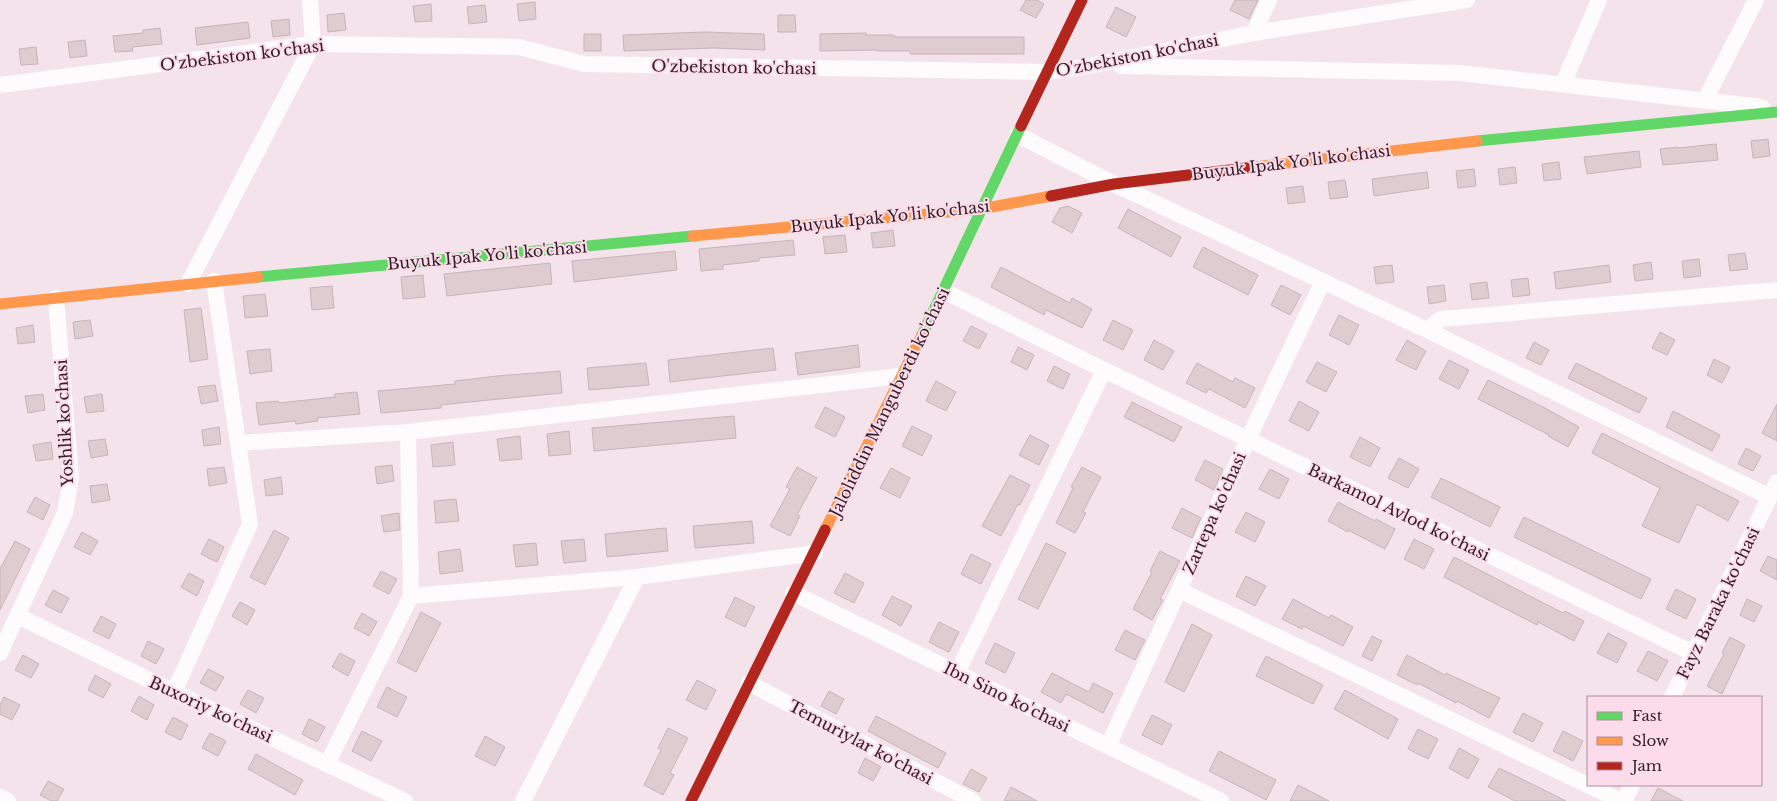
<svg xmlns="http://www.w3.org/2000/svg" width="1777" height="801" font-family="'Libre Baskerville',serif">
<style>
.building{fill:#dfccd1;stroke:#c7b4ba}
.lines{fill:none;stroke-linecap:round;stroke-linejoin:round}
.street{stroke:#fefbfc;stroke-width:16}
.fast{stroke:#63d668;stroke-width:11}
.slow{stroke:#ff974d;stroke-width:11}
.jam{stroke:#b3261e;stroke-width:11}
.labels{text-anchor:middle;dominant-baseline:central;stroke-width:4;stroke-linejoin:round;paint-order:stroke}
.street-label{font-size:16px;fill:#311e27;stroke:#fcdcea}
</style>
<rect width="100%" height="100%" fill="#f5e3eb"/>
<!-- building -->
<path class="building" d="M 1026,0 L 1037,0 L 1044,4 L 1036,18 L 1020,10 Z
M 1235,0 L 1258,0 L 1249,19 L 1230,10 Z
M 535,2 L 536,19 L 519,21 L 517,4 Z
M 431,4 L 432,21 L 415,22 L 413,6 Z
M 485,5 L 487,22 L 469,24 L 467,7 Z
M 1116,7 L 1136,17 L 1126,37 L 1106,27 Z
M 344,13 L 346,30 L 328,32 L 327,15 Z
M 778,15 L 795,15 L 796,32 L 778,32 Z
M 289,19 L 290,35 L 273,37 L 271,21 Z
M 248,22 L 250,38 L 197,45 L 195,28 Z
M 160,28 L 162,44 L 132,47 L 133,51 L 115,52 L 113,36 L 143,33 L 143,30 Z
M 705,32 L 764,34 L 765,50 L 714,48 L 624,51 L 623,35 Z
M 866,33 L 866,35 L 894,35 L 894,37 L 1024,37 L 1024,54 L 910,54 L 910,51 L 877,51 L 877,50 L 820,51 L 820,34 Z
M 584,34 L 601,34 L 601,51 L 584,51 Z
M 85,40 L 87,56 L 70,58 L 68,42 Z
M 36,47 L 38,64 L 21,65 L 19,49 Z
M 1768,139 L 1770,156 L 1753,158 L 1751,141 Z
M 1716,144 L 1718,160 L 1663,165 L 1660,149 L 1678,147 L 1678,148 Z
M 1639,151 L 1641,167 L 1587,174 L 1584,157 Z
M 1559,162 L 1561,179 L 1544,181 L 1542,164 Z
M 1515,167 L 1517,183 L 1500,185 L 1498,169 Z
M 1474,169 L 1476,186 L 1458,188 L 1456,171 Z
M 1427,172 L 1429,188 L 1374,196 L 1372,179 Z
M 1345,180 L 1348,197 L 1330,199 L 1328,182 Z
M 1303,186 L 1305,202 L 1288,204 L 1286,188 Z
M 1068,206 L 1082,213 L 1072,233 L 1052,222 L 1060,208 Z
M 1128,209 L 1181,237 L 1171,257 L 1118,228 Z
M 893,230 L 895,246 L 873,248 L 871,233 Z
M 845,235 L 847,252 L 825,254 L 823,237 Z
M 793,240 L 795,255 L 759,258 L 759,261 L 723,265 L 723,269 L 701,271 L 699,249 Z
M 1203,247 L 1258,275 L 1248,295 L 1193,267 Z
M 675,251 L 677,270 L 574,282 L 572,261 Z
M 1745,253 L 1748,269 L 1730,271 L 1728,255 Z
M 1699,259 L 1701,276 L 1684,278 L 1682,261 Z
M 1651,262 L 1653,279 L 1635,281 L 1633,265 Z
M 550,263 L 552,284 L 447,296 L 444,274 Z
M 1392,265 L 1394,282 L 1376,284 L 1374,267 Z
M 1609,265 L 1611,282 L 1556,289 L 1554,272 Z
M 1001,267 L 1070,303 L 1072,298 L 1092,309 L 1082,328 L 1046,310 L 1044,315 L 991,287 Z
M 423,275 L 425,297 L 403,299 L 401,277 Z
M 1528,278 L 1530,295 L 1513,297 L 1511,280 Z
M 1487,282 L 1489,298 L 1472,300 L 1470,284 Z
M 1281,285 L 1301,295 L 1290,315 L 1271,305 Z
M 1444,285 L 1446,301 L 1429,304 L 1427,287 Z
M 332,286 L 334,308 L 312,310 L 310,288 Z
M 265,294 L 268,316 L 245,318 L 243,296 Z
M 201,308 L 208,359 L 190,362 L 184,310 Z
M 1339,315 L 1359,325 L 1349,345 L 1329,335 Z
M 90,320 L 93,336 L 75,339 L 73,322 Z
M 1113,320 L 1133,330 L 1123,350 L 1103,340 Z
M 33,325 L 35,342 L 18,344 L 16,328 Z
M 971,326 L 987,334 L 979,349 L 963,341 Z
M 1660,332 L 1675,340 L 1667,355 L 1652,348 Z
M 1154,340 L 1174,351 L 1163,370 L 1144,360 Z
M 1407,340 L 1426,351 L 1416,370 L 1396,360 Z
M 1534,342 L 1549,350 L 1541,365 L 1526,358 Z
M 858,345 L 860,367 L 798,375 L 795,353 Z
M 1018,347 L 1034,355 L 1027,370 L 1011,362 Z
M 773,348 L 776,370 L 670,382 L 668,360 Z
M 270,349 L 272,371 L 250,374 L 247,351 Z
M 1714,359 L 1730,367 L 1722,383 L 1707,375 Z
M 1449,360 L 1469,370 L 1459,389 L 1439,379 Z
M 1317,362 L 1337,372 L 1326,392 L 1306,382 Z
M 646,363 L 649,385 L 589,390 L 587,368 Z
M 1197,363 L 1233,382 L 1235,378 L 1255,388 L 1245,408 L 1209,389 L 1206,393 L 1186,383 Z
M 1576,363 L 1647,398 L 1639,413 L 1568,378 Z
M 1054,366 L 1070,374 L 1063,389 L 1047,381 Z
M 560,371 L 562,393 L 479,401 L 441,405 L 441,408 L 381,413 L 378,391 L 455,384 L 455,381 L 497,376 Z
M 1488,380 L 1545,408 L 1579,427 L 1568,447 L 1548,436 L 1549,435 L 1478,399 Z
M 936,381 L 956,392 L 946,411 L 926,401 Z
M 215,385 L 218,401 L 201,404 L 198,387 Z
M 357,392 L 360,414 L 317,418 L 318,421 L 296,424 L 295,421 L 259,425 L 256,403 L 278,401 L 279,403 L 335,397 L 335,394 Z
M 43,394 L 45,410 L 28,413 L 25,396 Z
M 102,394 L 104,411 L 87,413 L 84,397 Z
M 1299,401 L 1319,412 L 1309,431 L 1289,421 Z
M 1132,402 L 1182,427 L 1174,442 L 1124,417 Z
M 1777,404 L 1777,441 L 1762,433 Z
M 825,407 L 845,417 L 835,437 L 815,427 Z
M 1673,411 L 1720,435 L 1712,451 L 1666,427 Z
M 734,416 L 736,438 L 594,451 L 592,428 Z
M 912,426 L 932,436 L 922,456 L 902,446 Z
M 219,427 L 221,444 L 204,446 L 202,430 Z
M 569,431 L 571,454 L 549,456 L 547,434 Z
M 1602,433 L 1739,501 L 1728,521 L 1697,504 L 1679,543 L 1642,526 L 1660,488 L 1592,453 Z
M 1030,435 L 1049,445 L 1039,465 L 1019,455 Z
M 520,436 L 522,459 L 500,461 L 497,439 Z
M 1360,437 L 1380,448 L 1370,467 L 1350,457 Z
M 105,439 L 108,455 L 91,458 L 88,441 Z
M 51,442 L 53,459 L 36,461 L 33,445 Z
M 453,442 L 455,465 L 433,467 L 431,445 Z
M 1746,448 L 1761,456 L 1753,471 L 1738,464 Z
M 1399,458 L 1419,469 L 1408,488 L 1388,478 Z
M 1205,460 L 1223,469 L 1214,490 L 1195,480 Z
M 392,465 L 394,481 L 377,484 L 375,467 Z
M 224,467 L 227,483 L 209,486 L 207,469 Z
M 797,467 L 817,478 L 797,515 L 800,516 L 790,536 L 770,526 L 790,489 L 786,487 Z
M 1082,467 L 1101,477 L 1083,512 L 1086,513 L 1075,533 L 1056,523 L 1073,488 L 1071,487 Z
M 891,468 L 910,478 L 900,498 L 880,488 Z
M 1270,469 L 1289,479 L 1279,499 L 1259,489 Z
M 1010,475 L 1030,485 L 1020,505 L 1018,504 L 1001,536 L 982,526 Z
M 281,477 L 283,494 L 266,496 L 264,480 Z
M 1441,478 L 1500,507 L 1490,527 L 1431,497 Z
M 107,484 L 110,500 L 92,503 L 90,486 Z
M 35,497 L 50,505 L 43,520 L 27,512 Z
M 456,499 L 459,521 L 436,523 L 434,501 Z
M 1338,502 L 1375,521 L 1376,519 L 1395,529 L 1385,549 L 1348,530 L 1348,532 L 1328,521 Z
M 1182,508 L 1201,518 L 1192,538 L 1172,528 Z
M 1246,512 L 1265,522 L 1255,542 L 1235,532 Z
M 399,513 L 400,530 L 384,532 L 381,516 Z
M 1524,517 L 1651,579 L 1641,599 L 1514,537 Z
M 752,521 L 754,543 L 695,548 L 693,526 Z
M 666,528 L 668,551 L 607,557 L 605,534 Z
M 274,530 L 289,538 L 265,585 L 250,577 Z
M 82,532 L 98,541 L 90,555 L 74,547 Z
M 209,539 L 224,547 L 217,562 L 201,554 Z
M 584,539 L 586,561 L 564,563 L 561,541 Z
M 1414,539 L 1434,549 L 1424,569 L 1404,559 Z
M 15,541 L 30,549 L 0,610 L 0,569 Z
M 536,543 L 538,565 L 516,567 L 513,545 Z
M 1046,543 L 1066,553 L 1038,609 L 1018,599 Z
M 460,549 L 463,571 L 440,574 L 438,552 Z
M 1160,551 L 1180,561 L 1160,599 L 1163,600 L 1152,620 L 1133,609 L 1152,572 L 1150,571 Z
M 971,554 L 991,564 L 981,584 L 961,574 Z
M 1768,556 L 1777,560 L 1777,580 L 1760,571 Z
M 1454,557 L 1563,613 L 1565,611 L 1584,621 L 1574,641 L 1538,622 L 1537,625 L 1444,577 Z
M 381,571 L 397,579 L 389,594 L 373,586 Z
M 189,573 L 204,581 L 197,596 L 181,587 Z
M 845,573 L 864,583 L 854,603 L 834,593 Z
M 1246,576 L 1266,586 L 1255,606 L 1236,596 Z
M 1676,589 L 1696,599 L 1686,619 L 1666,609 Z
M 53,590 L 69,598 L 61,613 L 45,605 Z
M 892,596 L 912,606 L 901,626 L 882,615 Z
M 735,597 L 755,607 L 745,627 L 725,617 Z
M 1293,599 L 1329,618 L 1331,615 L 1353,627 L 1343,646 L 1303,626 L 1302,629 L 1282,619 Z
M 1747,599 L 1762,606 L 1754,622 L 1740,615 Z
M 240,602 L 255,610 L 247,625 L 232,616 Z
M 421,612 L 441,623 L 416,672 L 397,662 Z
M 362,613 L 377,622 L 369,636 L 354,628 Z
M 101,616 L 116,624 L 109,639 L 93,631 Z
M 939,622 L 959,632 L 949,652 L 929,642 Z
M 1192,624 L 1212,635 L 1184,692 L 1165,682 Z
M 1125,630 L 1145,640 L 1135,660 L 1115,650 Z
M 1608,633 L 1627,643 L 1617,663 L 1597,653 Z
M 1372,636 L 1382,641 L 1372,661 L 1362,656 Z
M 1730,637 L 1745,645 L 1722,694 L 1707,686 L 1724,654 L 1722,653 Z
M 148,641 L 164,649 L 156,664 L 141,656 Z
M 995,643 L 1015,653 L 1005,673 L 985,663 Z
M 1648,651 L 1668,661 L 1657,681 L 1637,671 Z
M 340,653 L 355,661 L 348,676 L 332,667 Z
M 23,655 L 39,664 L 31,678 L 15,670 Z
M 1407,655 L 1445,675 L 1446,673 L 1500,698 L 1489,718 L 1457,701 L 1456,703 L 1418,683 L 1417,685 L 1397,675 Z
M 1266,656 L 1323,685 L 1313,704 L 1256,676 Z
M 208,669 L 224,677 L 216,691 L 200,683 Z
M 1052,673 L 1089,692 L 1093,683 L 1113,693 L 1103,713 L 1066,694 L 1061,703 L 1041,692 Z
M 95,675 L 111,684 L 103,698 L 88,690 Z
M 697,680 L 716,690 L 706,710 L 686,700 Z
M 387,687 L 407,697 L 397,717 L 377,707 Z
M 248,690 L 264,698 L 256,713 L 240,704 Z
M 1345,690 L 1398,719 L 1388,739 L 1334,709 Z
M 829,691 L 844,699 L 836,714 L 821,706 Z
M 139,696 L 154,705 L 147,720 L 131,711 Z
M 4,697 L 20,705 L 12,720 L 0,714 L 0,705 Z
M 1523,713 L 1543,723 L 1533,742 L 1513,732 Z
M 1152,715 L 1172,725 L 1162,745 L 1142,735 Z
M 876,716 L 946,753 L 938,768 L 868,731 Z
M 173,717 L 188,725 L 181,740 L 165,732 Z
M 309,719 L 325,727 L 317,742 L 302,734 Z
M 668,728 L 688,738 L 670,773 L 674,775 L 663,795 L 644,785 L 661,750 L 658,748 Z
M 1418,729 L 1438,739 L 1428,759 L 1408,749 Z
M 362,731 L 382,741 L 371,761 L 352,751 Z
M 1563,731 L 1583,741 L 1573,761 L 1553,751 Z
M 210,733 L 226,741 L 218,756 L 202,748 Z
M 485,736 L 505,747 L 495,766 L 475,756 Z
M 1459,748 L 1479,759 L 1468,779 L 1449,768 Z
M 1219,751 L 1276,780 L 1266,800 L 1209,771 Z
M 256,754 L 303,780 L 295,795 L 248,769 Z
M 865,758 L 881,767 L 873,781 L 858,773 Z
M 1499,768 L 1536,786 L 1566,801 L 1515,801 L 1488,787 Z
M 971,769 L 987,778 L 979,792 L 963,784 Z
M 48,781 L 64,789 L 57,801 L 51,801 L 40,795 Z
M 1298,785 L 1329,801 L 1290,801 Z
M 1011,787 L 1037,801 L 1004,801 Z
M 1658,788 L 1683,801 L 1651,801 Z"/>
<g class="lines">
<!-- street -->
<path class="street" d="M 1254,33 L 1269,0
M 1121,66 L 1460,73 L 1762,107
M 1563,84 L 1599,0
M 0,85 L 313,44 L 519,47 L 584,64 L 1047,72 L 1089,66 L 1254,33 L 1467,0
M 1705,100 L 1756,0
M 1018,135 L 1114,184 L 1427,330 L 1770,497
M 188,284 L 313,44 L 310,0
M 944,291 L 1104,370 L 1693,653
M 1427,330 L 1441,319 L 1777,290
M 408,432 L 411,596
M 238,443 L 408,432 L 900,376
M 1179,590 L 1621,801
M 793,593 L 1221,801
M 18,616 L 174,692 L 405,801
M 0,653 L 65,513 L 71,478 L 56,298
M 957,673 L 1104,370
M 749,683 L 973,801
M 174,692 L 250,524 L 214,281
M 1672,697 L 1777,482
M 1108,746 L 1248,439 L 1323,281
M 327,764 L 411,596 L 637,577 L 815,553
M 0,797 L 8,801
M 523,801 L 637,577
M 1624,801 L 1632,785"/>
<!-- fast -->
<path class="fast" d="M 1477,141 L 1777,112
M 258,277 L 693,236
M 922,335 L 1021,126"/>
<!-- slow -->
<path class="slow" d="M 1246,168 L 1477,141
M 693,236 L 981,209 L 1051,196
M 0,304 L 258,277
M 825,530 L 922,335"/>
<!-- jam -->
<path class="jam" d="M 1021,126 L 1082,0
M 1051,196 L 1114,184 L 1246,168
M 691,801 L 825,530"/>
</g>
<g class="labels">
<!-- street labels -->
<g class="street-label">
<text transform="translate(242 55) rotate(-7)">O'zbekiston ko'chasi</text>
<text transform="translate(1137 55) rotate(-11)">O'zbekiston ko'chasi</text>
<text transform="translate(734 67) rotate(1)">O'zbekiston ko'chasi</text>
<text transform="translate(1291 162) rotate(-7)">Buyuk Ipak Yo'li ko'chasi</text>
<text transform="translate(890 216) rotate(-6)">Buyuk Ipak Yo'li ko'chasi</text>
<text transform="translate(487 255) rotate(-5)">Buyuk Ipak Yo'li ko'chasi</text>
<text transform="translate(889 402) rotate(-64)">Jaloliddin Manguberdi ko'chasi</text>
<text transform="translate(64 423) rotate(-93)">Yoshlik ko'chasi</text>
<text transform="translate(1399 512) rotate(26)">Barkamol Avlod ko'chasi</text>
<text transform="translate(1214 513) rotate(-66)">Zartepa ko'chasi</text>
<text transform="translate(1718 603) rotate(-64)">Fayz Baraka ko'chasi</text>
<text transform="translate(1007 697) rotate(26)">Ibn Sino ko'chasi</text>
<text transform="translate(211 709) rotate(25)">Buxoriy ko'chasi</text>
<text transform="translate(861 742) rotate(28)">Temuriylar ko'chasi</text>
</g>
</g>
<!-- legend -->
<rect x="1587" y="696" width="175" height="90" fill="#fcdcea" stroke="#ab909c"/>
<rect x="1597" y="712" width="25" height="8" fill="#63d668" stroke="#ab909c"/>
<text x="1632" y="721" font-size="15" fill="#311e27">Fast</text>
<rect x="1597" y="737" width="25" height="8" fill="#ff974d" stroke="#ab909c"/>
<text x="1632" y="746" font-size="15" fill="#311e27">Slow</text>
<rect x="1597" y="762" width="25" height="8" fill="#b3261e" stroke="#ab909c"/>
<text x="1632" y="771" font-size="15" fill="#311e27">Jam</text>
</svg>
